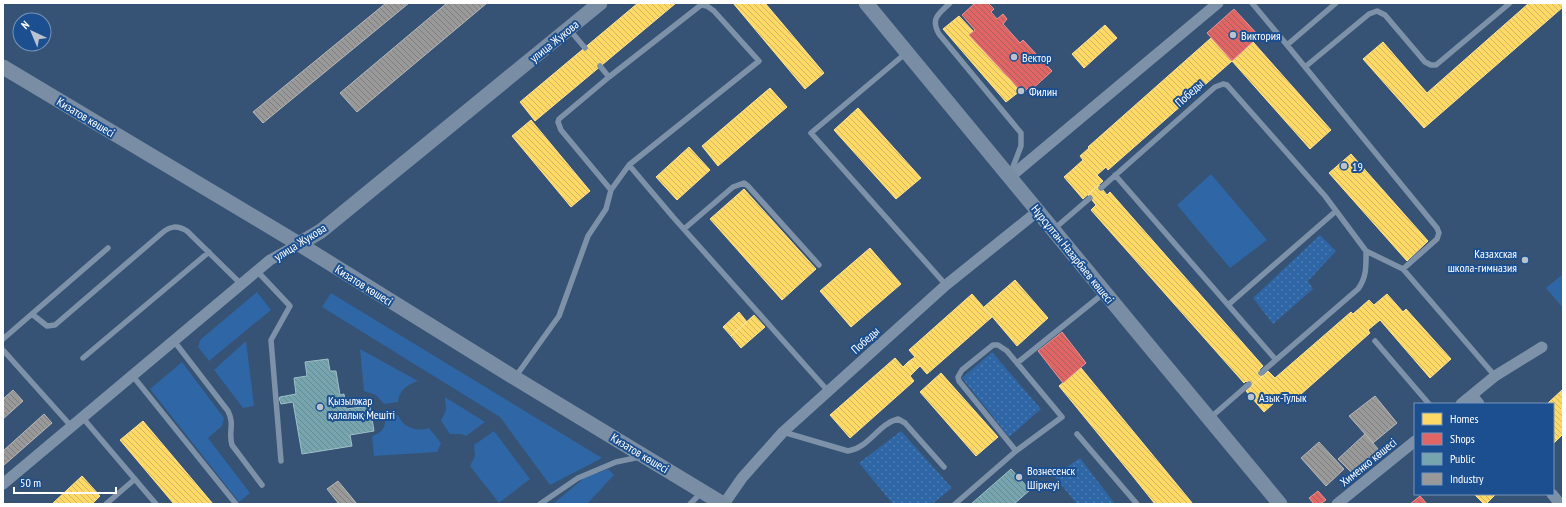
<svg xmlns="http://www.w3.org/2000/svg" width="1566" height="507" font-family="'PT Sans Narrow',sans-serif">
<style>
.grass{fill:#2f66a5}
.park{fill:url(#park-dots)}
.homes{fill:url(#homes-back-hatch);stroke:#ffe494}
.shops{fill:url(#shops-back-hatch);stroke:#e99494}
.public{fill:url(#public-back-hatch);stroke:#9fc0c7}
.industry{fill:url(#industry-back-hatch);stroke:#b8b8b8}
.lines{fill:none;stroke-linecap:round;stroke-linejoin:round}
.service{stroke:#7d92a8;stroke-width:5.5}
.minor{stroke:#7d92a8;stroke-width:11}
.secondary{stroke:#798da4;stroke-width:15}
.poi-dot{fill:#b9c2ce;stroke:#1b4f8f;stroke-width:1.5}
.labels{text-anchor:middle;dominant-baseline:central;stroke-width:4;stroke-linejoin:round;paint-order:stroke}
.poi-label{font-size:12px;fill:#fff;stroke:#1b4f8f;text-anchor:start}
.street-label{font-size:12px;fill:#fff;stroke:#1b4f8f}
</style>
<defs>
<pattern id="park-dots" width="8" height="8" patternUnits="userSpaceOnUse"><rect width="8" height="8" fill="#2f66a5"/><path d="M2 2h.1M6 6h.1" fill="none" stroke="#4e7db2" stroke-width="1.8" stroke-linecap="round"/></pattern>
<pattern id="homes-back-hatch" width="6" height="6" patternUnits="userSpaceOnUse"><rect width="6" height="6" fill="#ffd966"/><path d="M-1 5l2 2M0 0l6 6M5-1l2 2" fill="none" stroke="#d2b660"/></pattern>
<pattern id="shops-back-hatch" width="6" height="6" patternUnits="userSpaceOnUse"><rect width="6" height="6" fill="#e06666"/><path d="M-1 5l2 2M0 0l6 6M5-1l2 2" fill="none" stroke="#ac5d5d"/></pattern>
<pattern id="public-back-hatch" width="6" height="6" patternUnits="userSpaceOnUse"><rect width="6" height="6" fill="#76a5af"/><path d="M-1 5l2 2M0 0l6 6M5-1l2 2" fill="none" stroke="#698a91"/></pattern>
<pattern id="industry-back-hatch" width="6" height="6" patternUnits="userSpaceOnUse"><rect width="6" height="6" fill="#999"/><path d="M-1 5l2 2M0 0l6 6M5-1l2 2" fill="none" stroke="#7e7e7e"/></pattern>
</defs>
<rect width="100%" height="100%" fill="#365274"/>
<!-- grass -->
<path class="grass" d="M 1211,174 L 1267,240 L 1230,268 L 1177,205 Z
M 1563,274 L 1563,308 L 1546,288 Z
M 257,292 L 271,310 L 209,361 L 198,347 L 200,340 Z
M 331,293 L 602,458 L 550,485 L 500,417 L 322,307 Z
M 246,341 L 254,406 L 243,408 L 214,370 Z
M 360,349 L 418,381 C 407,385 399,390 398,402 L 384,404 L 376,395 L 364,391 Z
M 182,362 L 224,418 L 222,426 L 208,438 L 250,493 L 239,502 L 150,389 Z
M 445,397 L 485,422 L 466,436 L 461,434 L 450,434 L 441,421 L 446,410 Z
M 398,415 C 404,428 416,432 429,428 L 441,443 L 437,452 L 374,456 L 372,436 C 382,433 386,428 385,417 Z
M 494,431 L 530,479 L 499,503 L 470,466 L 475,456 L 474,445 Z
M 608,469 L 614,475 L 587,504 L 553,504 L 584,478 Z"/>
<!-- park -->
<path class="park" d="M 1320,235 L 1336,251 L 1308,281 L 1313,289 L 1273,324 L 1253,298 Z
M 992,352 L 1041,409 L 1009,437 L 962,378 Z
M 901,431 L 952,488 L 932,504 L 893,504 L 859,463 Z
M 1080,458 L 1115,504 L 1077,504 L 1054,476 Z"/>
<!-- homes -->
<path class="homes" d="M 638,3 L 676,3 L 535,121 L 520,102 Z
M 733,3 L 765,3 L 824,73 L 805,89 Z
M 1529,3 L 1563,3 L 1563,7 L 1424,128 L 1363,59 L 1383,42 L 1427,93 Z
M 959,16 L 973,31 L 969,35 L 1020,91 L 1006,102 L 943,29 Z
M 1105,25 L 1117,38 L 1084,68 L 1072,54 Z
M 1211,38 L 1232,61 L 1108,170 L 1106,167 L 1097,175 L 1103,181 L 1083,199 L 1064,177 L 1083,160 L 1080,156 L 1089,148 L 1088,147 Z
M 1253,42 L 1331,130 L 1310,149 L 1232,61 Z
M 770,88 L 787,107 L 718,166 L 702,146 Z
M 858,108 L 921,178 L 896,199 L 834,130 Z
M 531,120 L 590,191 L 571,207 L 512,136 Z
M 689,147 L 710,170 L 677,200 L 656,177 Z
M 1351,154 L 1428,241 L 1407,261 L 1329,173 Z
M 1099,185 L 1107,195 L 1110,192 L 1263,366 L 1259,370 L 1263,376 L 1251,386 L 1246,381 L 1244,383 L 1091,210 L 1096,205 L 1088,195 Z
M 744,189 L 816,269 L 782,300 L 710,219 Z
M 870,248 L 901,284 L 851,327 L 820,291 Z
M 1015,280 L 1048,318 L 1017,346 L 984,307 Z
M 972,294 L 992,317 L 927,374 L 920,366 L 915,371 L 908,362 L 915,357 L 909,350 Z
M 1387,294 L 1403,312 L 1406,309 L 1451,359 L 1430,378 L 1380,320 L 1368,330 L 1370,333 L 1291,403 L 1284,394 L 1264,412 L 1246,391 L 1268,371 L 1275,378 L 1351,312 L 1353,314 L 1369,300 L 1374,305 Z
M 739,312 L 747,322 L 731,336 L 723,327 Z
M 754,315 L 765,327 L 741,348 L 731,336 Z
M 895,358 L 903,367 L 908,362 L 915,371 L 910,376 L 914,381 L 850,438 L 830,415 Z
M 1081,368 L 1193,504 L 1155,504 L 1131,474 L 1059,386 Z
M 941,373 L 998,437 L 976,456 L 920,392 Z
M 1563,389 L 1563,407 L 1561,409 L 1563,411 L 1563,434 L 1553,444 L 1553,404 L 1547,404 Z
M 143,421 L 213,504 L 174,504 L 120,440 Z
M 82,476 L 100,496 L 92,504 L 52,504 Z
M 1474,494 L 1496,494 L 1486,504 L 1484,504 Z"/>
<!-- shops -->
<path class="shops" d="M 975,3 L 988,3 L 994,9 L 991,12 L 997,19 L 1003,14 L 1007,19 L 1003,24 L 1020,43 L 1023,40 L 1052,71 L 1030,91 L 1028,88 L 1023,93 L 969,35 L 975,30 L 962,15 Z
M 1234,9 L 1259,36 L 1232,61 L 1207,33 Z
M 1062,332 L 1086,363 L 1063,383 L 1038,351 Z
M 1318,491 L 1326,500 L 1320,504 L 1314,504 L 1309,498 Z
M 1420,496 L 1427,504 L 1410,504 Z"/>
<!-- public -->
<path class="public" d="M 328,359 L 330,371 L 336,371 L 340,395 L 344,394 L 346,409 L 370,406 L 374,431 L 350,435 L 352,446 L 302,454 L 293,402 L 281,404 L 279,398 L 280,397 L 296,394 L 294,378 L 307,376 L 305,362 Z
M 1011,469 L 1030,490 L 1014,504 L 971,504 Z"/>
<!-- industry -->
<path class="industry" d="M 386,3 L 409,3 L 263,123 L 253,112 Z
M 447,3 L 487,3 L 357,112 L 340,93 Z
M 13,390 L 23,401 L 3,419 L 3,399 Z
M 1375,396 L 1397,423 L 1373,443 L 1349,416 Z
M 44,414 L 52,423 L 3,466 L 3,451 Z
M 1365,434 L 1379,450 L 1353,474 L 1338,459 Z
M 1319,442 L 1344,469 L 1326,486 L 1301,458 Z
M 338,481 L 357,504 L 339,504 L 327,489 Z"/>
<g class="lines">
<!-- service -->
<path class="service" d="M 950,3 C 939,14 930,18 939,34 L 1021,133 L 1021,146 L 1011,172
M 1252,3 L 1287,45 L 1336,3
M 701,5 L 707,6 L 714,11 L 759,61 L 629,165 L 611,190 L 561,130 L 558,122 L 559,119 L 609,77 Z
M 569,29 L 585,48
M 1287,45 L 1437,228 L 1439,233 L 1437,239 L 1403,269
M 906,53 L 811,133 L 946,285
M 600,66 L 609,77
M 1305,67 L 1369,14 L 1377,11 L 1385,15 L 1425,62 L 1431,65 L 1436,65 L 1510,3
M 629,165 L 673,217 L 828,391
M 1115,175 L 1276,360
M 1101,188 L 1215,87 L 1223,84 L 1227,85 L 1325,196 L 1366,251 L 1403,269 L 1495,376
M 684,229 L 733,187 L 744,183 L 748,186 L 819,265
M 1054,229 L 1090,198
M 257,271 L 290,306 L 271,340 L 281,461
M 1228,305 L 1336,211
M 32,314 L 47,326 L 55,325 L 162,233 C 170,226 177,225 187,231 L 241,284
M 3,339 L 108,248
M 174,341 L 228,411 C 235,425 228,431 232,445 L 262,485
M 1375,341 L 1429,404
M 3,350 L 71,426
M 83,358 L 209,252
M 1017,363 L 1104,293
M 1261,373 L 1358,289 C 1367,277 1366,265 1366,251
M 132,375 L 236,504
M 516,376 L 559,316 L 588,236 L 606,209 L 611,190
M 82,417 L 156,504
M 1210,418 L 1249,384
M 783,432 L 848,451 C 869,448 878,424 898,419 L 905,423 L 944,467
M 1077,434 L 1137,504
M 106,504 L 135,479
M 540,504 L 578,478 L 616,462 L 640,457
M 690,504 L 702,492
M 955,504 L 1016,451 L 1062,417 L 1007,351 L 998,345 L 993,345 L 962,370 L 958,377 L 959,381 L 1016,451"/>
<!-- minor -->
<path class="minor" d="M 1010,177 L 1218,3
M 1472,395 L 1479,404
M 1461,404 L 1495,376 L 1542,347
M 3,484 L 270,260 L 299,244
M 1552,494 L 1560,504
M 724,504 L 742,478 L 783,432 L 946,285 L 1038,211
M 1337,504 L 1415,441"/>
<!-- secondary -->
<path class="secondary" d="M 866,3 C 1003,171 1142,337 1280,504
M 3,67 L 299,244 L 515,378 L 723,504
M 299,244 L 321,231 L 600,3"/>
</g>
<!-- markers -->
<g class="poi-dot">
<circle cx="1233" cy="35" r="4"/>
<circle cx="1014" cy="57" r="4"/>
<circle cx="1021" cy="91" r="4"/>
<circle cx="1344" cy="166" r="4"/>
<circle cx="1525" cy="260" r="4"/>
<circle cx="1251" cy="397" r="4"/>
<circle cx="320" cy="407" r="4"/>
<circle cx="1019" cy="477" r="4"/>
</g>
<g class="labels">
<!-- poi labels -->
<g class="poi-label">
<text x="1241" y="35">Виктория</text>
<text x="1022" y="57">Вектор</text>
<text x="1029" y="91">Филин</text>
<text x="1352" y="166">19</text>
<text x="1517" y="253" text-anchor="end">Казахская<tspan x="1517" dy="14">школа-гимназия</tspan></text>
<text x="1259" y="397">Азык-Тулык</text>
<text x="328" y="400">Қызылжар<tspan x="328" dy="14">қалалық Мешіті</tspan></text>
<text x="1027" y="470">Вознесенск<tspan x="1027" dy="14">Шіркеуі</tspan></text>
</g>
<!-- street labels -->
<g class="street-label">
<text transform="translate(554 41) rotate(-39)">улица Жукова</text>
<text transform="translate(1189 93) rotate(-42)">Победы</text>
<text transform="translate(86 117) rotate(31)">Кизатов көшесі</text>
<text transform="translate(300 242) rotate(-32)">улица Жукова</text>
<text transform="translate(1073 254) rotate(51)">Нұрсұлтан Назарбаев көшесі</text>
<text transform="translate(364 285) rotate(32)">Кизатов көшесі</text>
<text transform="translate(865 340) rotate(-42)">Победы</text>
<text transform="translate(640 453) rotate(31)">Кизатов көшесі</text>
<text transform="translate(1368 462) rotate(-39)">Хименко көшесі</text>
</g>
</g>
<!-- border -->
<rect width="1566" height="507" fill="none" stroke="#ffffff" stroke-width="8"/>
<!-- legend -->
<rect x="1414" y="403" width="140" height="92" fill="#1b4f8f" stroke="#7695bc"/>
<rect x="1422" y="413" width="20" height="12" fill="#ffd966" stroke="#7695bc"/>
<text x="1450" y="423" font-size="12" fill="#ffffff">Homes</text>
<rect x="1422" y="433" width="20" height="12" fill="#e06666" stroke="#7695bc"/>
<text x="1450" y="443" font-size="12" fill="#ffffff">Shops</text>
<rect x="1422" y="453" width="20" height="12" fill="#76a5af" stroke="#7695bc"/>
<text x="1450" y="463" font-size="12" fill="#ffffff">Public</text>
<rect x="1422" y="473" width="20" height="12" fill="#999999" stroke="#7695bc"/>
<text x="1450" y="483" font-size="12" fill="#ffffff">Industry</text>
<!-- north arrow -->
<g transform="translate(32 32) rotate(316)"><circle r="19" fill="#1b4f8f" stroke="#7695bc"/>
<path d="M0-3L7 15L0 10L-7 15Z" fill="#b9c2ce"/>
<text y="-6" font-size="11" font-weight="bold" text-anchor="middle" fill="#ffffff">N</text>
</g>
<!-- scale -->
<path d="M14 487v6h102v-6" fill="none" stroke="#ffffff" stroke-width="2"/>
<text x="20" y="487" font-size="12" fill="#ffffff" stroke="#1b4f8f" stroke-width="3" paint-order="stroke">50 m</text>
</svg>
